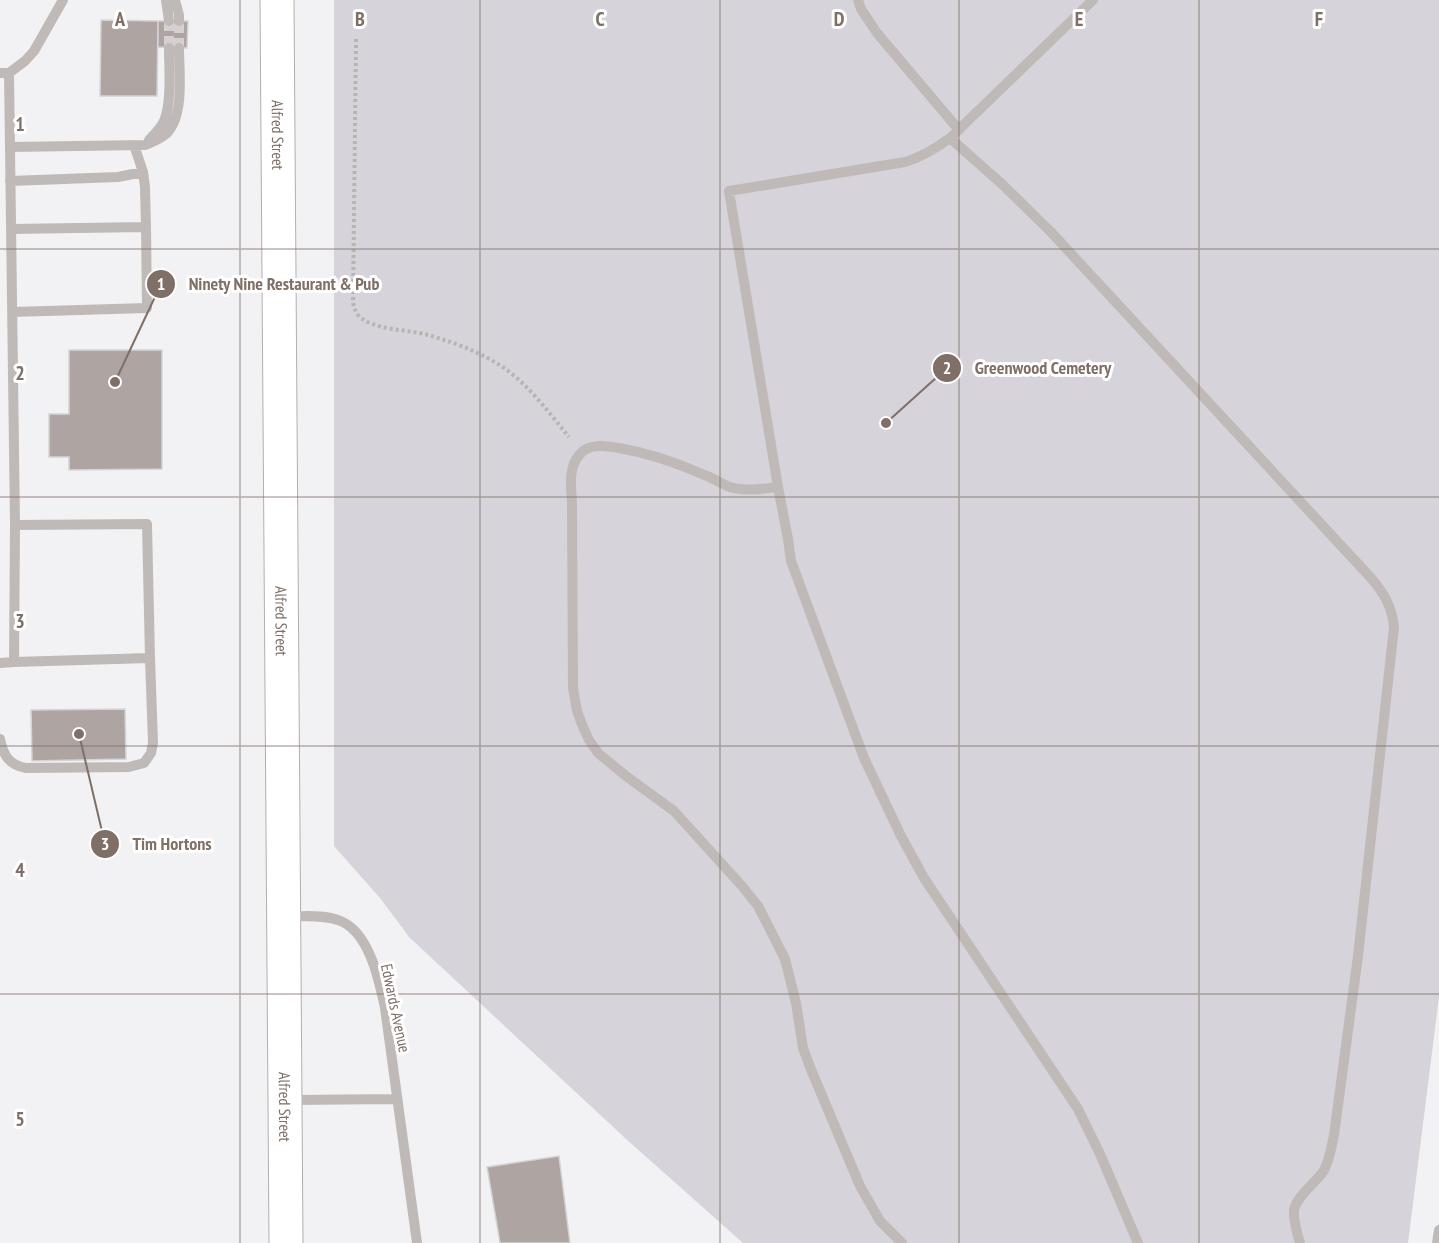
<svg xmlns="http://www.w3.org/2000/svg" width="1439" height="1243" font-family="'PT Sans Narrow',sans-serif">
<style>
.green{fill:#d7d3db}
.building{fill:#aea5a2;stroke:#d4d4d6;stroke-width:1.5}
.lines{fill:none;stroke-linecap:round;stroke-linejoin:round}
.minor-tunnel{stroke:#d5d1d2;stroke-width:10;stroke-dasharray:10 5;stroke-linecap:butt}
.major-casing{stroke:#b4aeac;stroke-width:35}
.path{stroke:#b8b4b2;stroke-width:4;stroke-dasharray:3 3;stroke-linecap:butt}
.minor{stroke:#bfbab7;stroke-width:10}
.major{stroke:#fff;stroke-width:33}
.grid{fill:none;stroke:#7f6f67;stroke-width:1.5;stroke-opacity:0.55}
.labels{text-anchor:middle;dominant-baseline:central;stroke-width:6;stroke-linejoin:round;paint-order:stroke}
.street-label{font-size:16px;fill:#7f6f67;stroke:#fff}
.grid-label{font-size:20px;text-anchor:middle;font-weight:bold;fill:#7f6f67;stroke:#fff;stroke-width:6;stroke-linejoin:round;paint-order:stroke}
.leader{fill:none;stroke:#7f6f67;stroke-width:2}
.callout-dot{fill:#7f6f67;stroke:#fff;stroke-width:2}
.mark-label{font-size:18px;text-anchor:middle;font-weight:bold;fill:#fff}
.callout-label{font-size:18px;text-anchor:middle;font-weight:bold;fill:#7f6f67;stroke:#fff;stroke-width:6;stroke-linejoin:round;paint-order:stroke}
</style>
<rect width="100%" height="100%" fill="#f2f2f5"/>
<!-- green -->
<path class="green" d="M 334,0 L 1439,0 L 1439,997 L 1408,1243 L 743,1243 L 625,1138 L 409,937 L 380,898 L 334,846 Z"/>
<!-- building -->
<path class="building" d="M 101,20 L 158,21 L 157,96 L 100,96 Z
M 158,21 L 188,21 L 187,48 L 158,47 Z
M 69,350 L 162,350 L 162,469 L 69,470 L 69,457 L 49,457 L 49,414 L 69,414 Z
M 125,709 L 126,759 L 32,761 L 31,710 Z
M 559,1156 L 570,1243 L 500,1243 L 487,1167 Z"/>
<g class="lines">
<!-- minor-tunnel -->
<path class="minor-tunnel" d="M 169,21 L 169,48
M 179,48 L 179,21"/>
<!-- major casing -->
<g class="major-casing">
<g id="major">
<path id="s1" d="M 277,0 L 286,1243"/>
</g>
</g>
<!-- path -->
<path class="path" d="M 356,39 L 353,302 C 354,307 355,311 358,315 C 373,331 408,329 428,335 C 456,343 483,353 507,370 C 531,388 550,414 569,437"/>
<!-- minor -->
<path class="minor" d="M 166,0 L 169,21
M 175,0 L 179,15 L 179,21
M 858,0 L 861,9 L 877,33 L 959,130
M 1093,0 L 950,138 C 935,149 922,157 905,162 L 729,191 L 778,487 L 788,539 L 791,561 L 864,758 L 901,836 L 924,878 L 1078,1109 L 1100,1154 L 1138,1243
M 0,73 L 9,73 L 15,525 L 14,662 L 0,663
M 9,73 L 25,61 L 34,51 L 63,0
M 950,138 L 1003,185 L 1050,231 L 1371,578 C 1384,593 1392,607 1394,627 L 1358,956 L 1334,1135 C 1331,1148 1330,1160 1323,1172 C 1315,1183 1296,1197 1294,1210 C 1293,1220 1297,1233 1300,1243
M 149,140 C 154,135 161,128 164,121 C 172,102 169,69 169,48
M 134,145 L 143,172 L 145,187 L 146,227
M 10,147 L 145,145 C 152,142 159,140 166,134 C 185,116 179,71 179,48
M 10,181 L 118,177 L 143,172
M 11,229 L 146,227 L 147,308 L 12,312
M 778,487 C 761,489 744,492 727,486 C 719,482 711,477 702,474 C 675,462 648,453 619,448 C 606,446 589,443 580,454 C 568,467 571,487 572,503 L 573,688 L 577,711 L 583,727 L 589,740 L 598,753 L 626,776 L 674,811 L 742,886 L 758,906 L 785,959 L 796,1003 L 803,1048 L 810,1067 L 860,1186 L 880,1221 L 902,1243
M 14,662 L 150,658 L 147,524 L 15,525
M 0,739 C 3,755 9,765 26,768 L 129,767 L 144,763 L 151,753 L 153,743 L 150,658
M 286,916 C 302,917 322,914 338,920 C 369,930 379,980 385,1008 L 417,1243
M 290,1100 L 397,1099
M 1437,1243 L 1439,1230"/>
<!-- major -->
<use href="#major" class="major"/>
</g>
<!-- grid -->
<path class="grid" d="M 240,0 L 240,1243M 480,0 L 480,1243M 720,0 L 720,1243M 959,0 L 959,1243M 1199,0 L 1199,1243M 0,249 L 1439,249M 0,497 L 1439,497M 0,746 L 1439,746M 0,994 L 1439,994"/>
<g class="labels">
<!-- street labels -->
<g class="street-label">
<text stroke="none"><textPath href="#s1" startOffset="135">Alfred Street</textPath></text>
<text stroke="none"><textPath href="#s1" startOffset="621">Alfred Street</textPath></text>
<text transform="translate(396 1008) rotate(78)">Edwards Avenue</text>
<text stroke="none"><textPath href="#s1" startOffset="1107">Alfred Street</textPath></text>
</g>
</g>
<g class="grid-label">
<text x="120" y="26">A</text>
<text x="360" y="26">B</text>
<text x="600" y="26">C</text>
<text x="839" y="26">D</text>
<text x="1079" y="26">E</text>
<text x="1319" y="26">F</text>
<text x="20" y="131">1</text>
<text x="20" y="380">2</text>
<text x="20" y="628">3</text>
<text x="20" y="877">4</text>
<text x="20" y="1126">5</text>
</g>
<!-- callouts -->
<path class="leader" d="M115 382L161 284M886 423L947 368M79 734L105 844"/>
<g class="callout-dot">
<circle cx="115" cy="382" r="6"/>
<circle cx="886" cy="423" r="6"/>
<circle cx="79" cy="734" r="6"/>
<circle cx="161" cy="284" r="15"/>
<circle cx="947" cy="368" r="15"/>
<circle cx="105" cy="844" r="15"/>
</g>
<g class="mark-label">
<text x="161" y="290">1</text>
<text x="947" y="374">2</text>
<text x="105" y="850">3</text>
</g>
<g class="callout-label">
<text x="284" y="290">Ninety Nine Restaurant &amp; Pub</text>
<text x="1043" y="374">Greenwood Cemetery</text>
<text x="172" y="850">Tim Hortons</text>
</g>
</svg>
